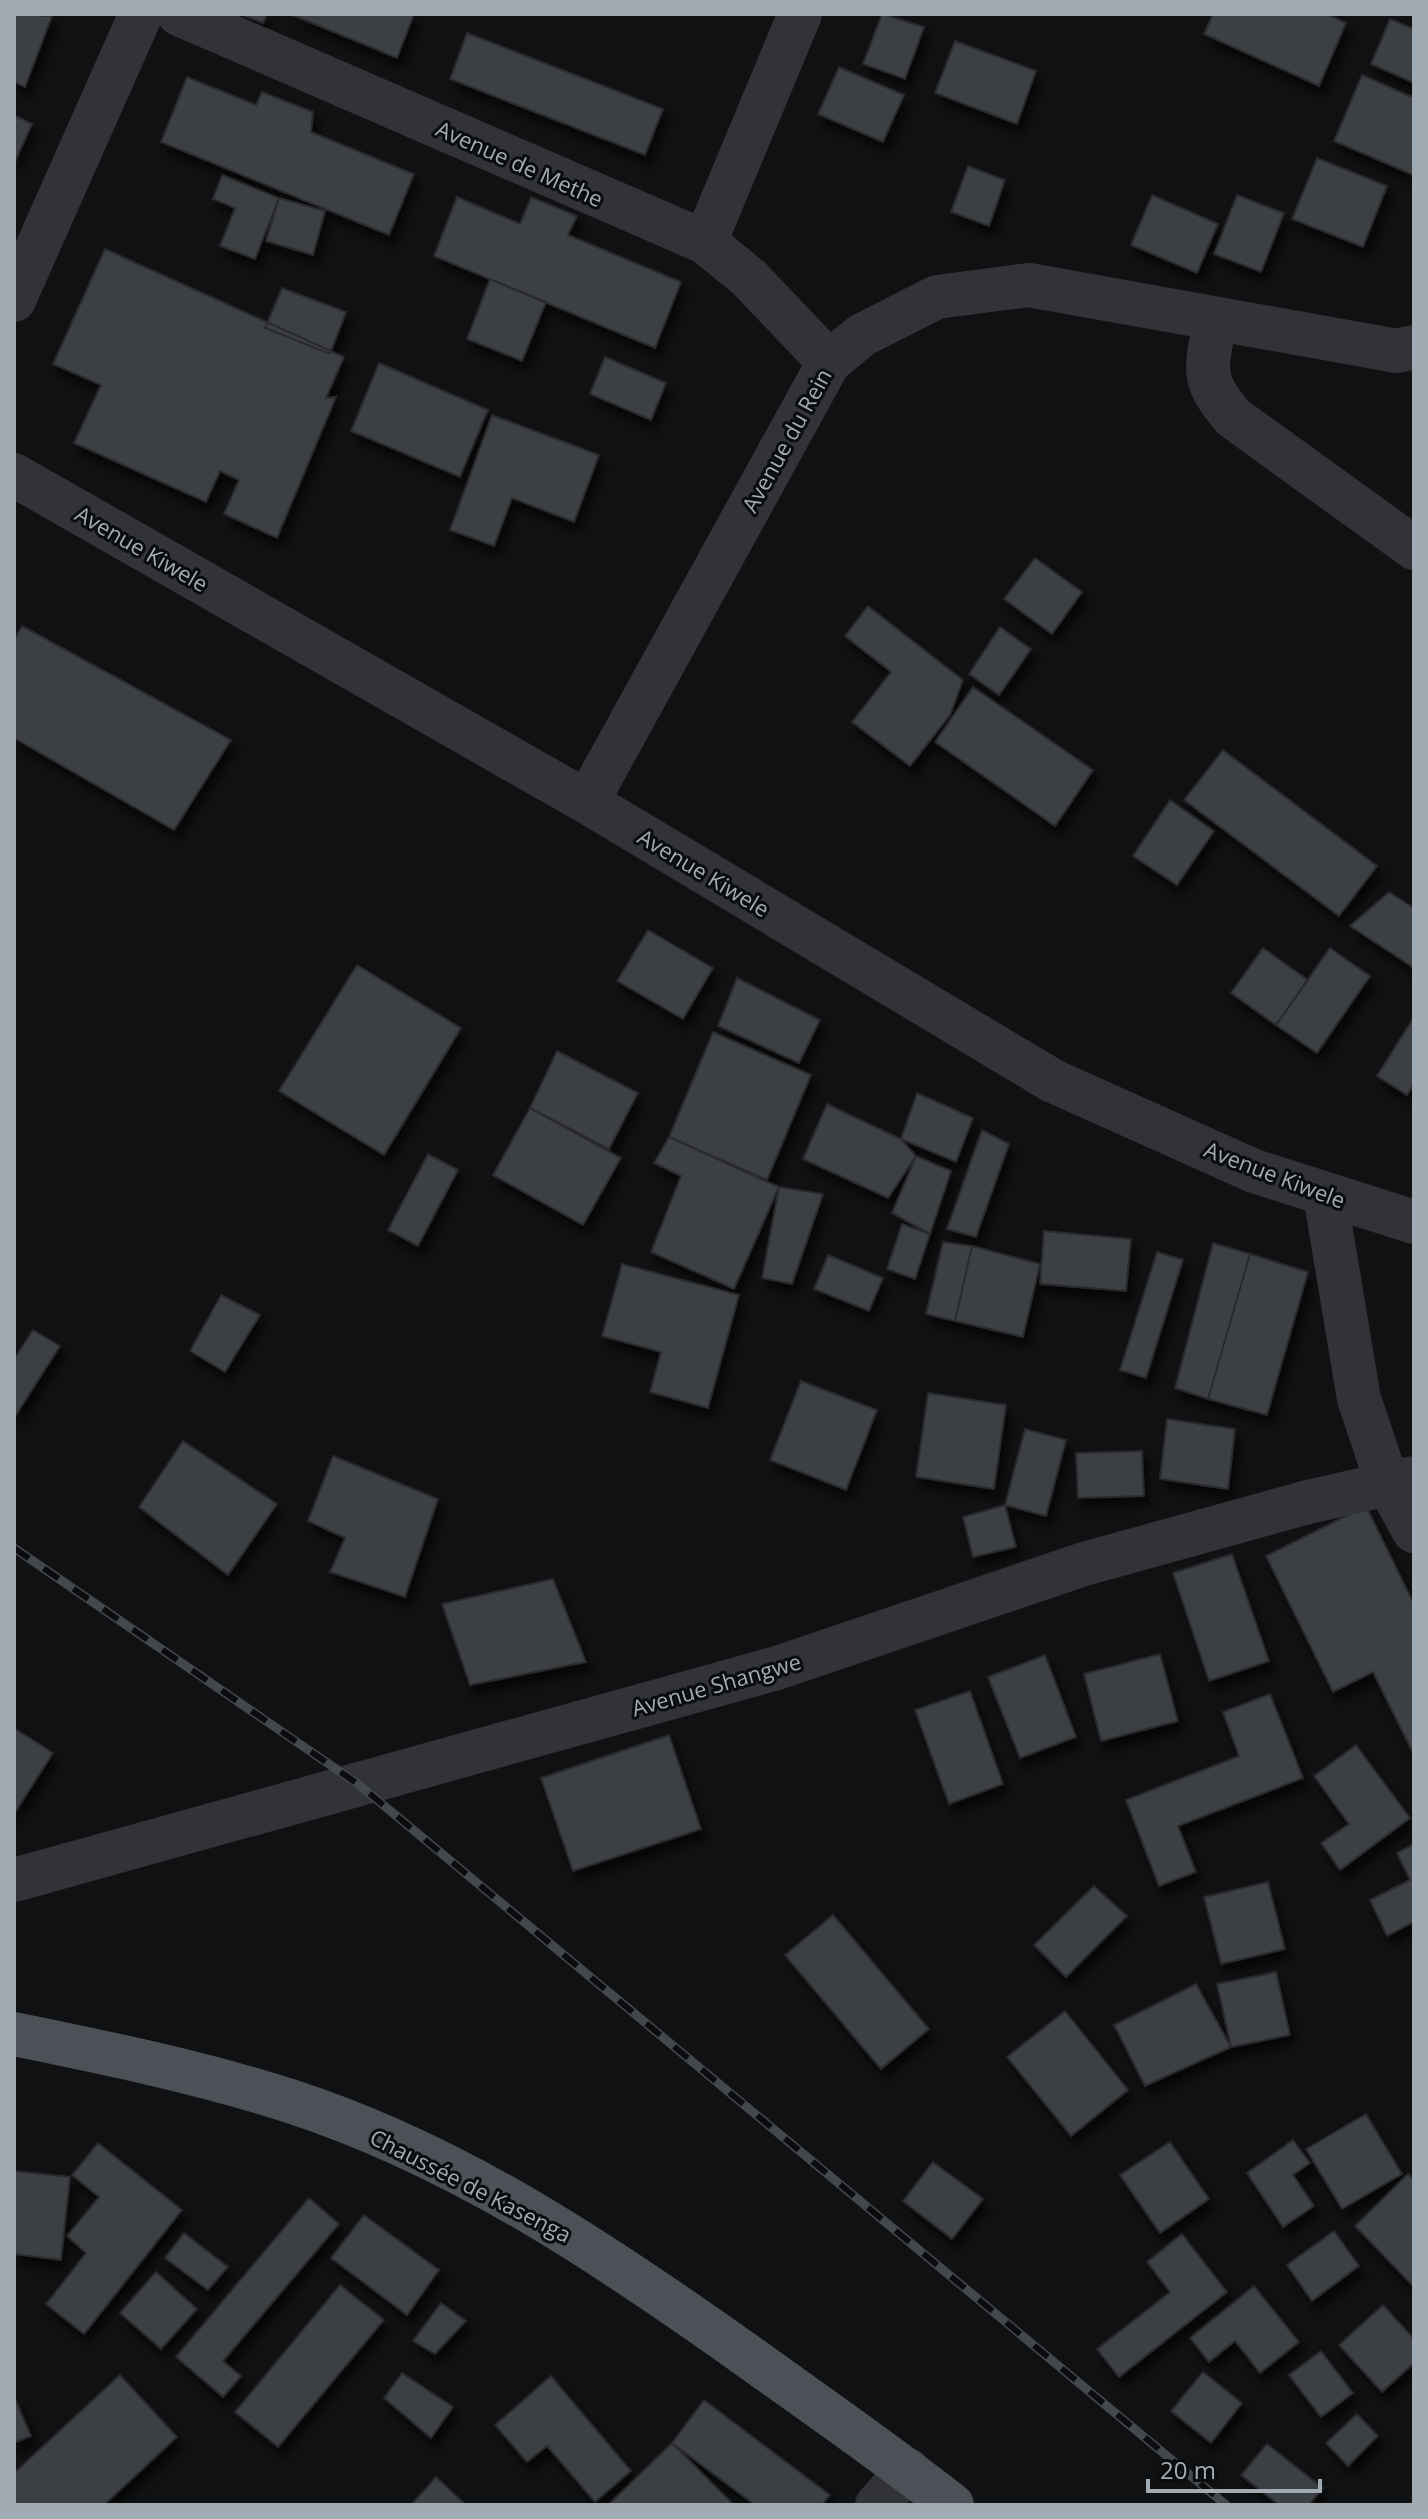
<svg xmlns="http://www.w3.org/2000/svg" width="1428" height="2519" font-family="'Open Sans',sans-serif">
<style>
.building{fill:#3c3f42;stroke:#2a2b2e;stroke-width:2;filter:url(#shadow)}
.lines{fill:none;stroke-linecap:round;stroke-linejoin:round}
.minor{stroke:#313337;stroke-width:44}
.major{stroke:#4d5157;stroke-width:44}
.rail-casing{stroke:#44484c;stroke-width:9}
.rail{stroke:#0b0c0d;stroke-width:6;stroke-dasharray:18;stroke-linecap:butt}
.labels{text-anchor:middle;dominant-baseline:central;stroke-width:6;stroke-linejoin:round;paint-order:stroke}
.street-label{font-size:22px;fill:#a0abb4;stroke:#0b0c0d}
</style>
<defs>
<filter id="shadow"><feDropShadow dx="5" dy="9" stdDeviation="4" flood-color="#0009"/></filter>
</defs>
<rect width="100%" height="100%" fill="#101112"/>
<!-- building -->
<path class="building" d="M 14,14 L 52,16 L 25,87 L 14,82 Z
M 240,14 L 267,14 L 263,23 Z
M 290,14 L 414,14 L 397,58 Z
M 882,14 L 924,27 L 905,79 L 863,64 Z
M 1213,14 L 1327,14 L 1346,23 L 1319,86 L 1204,34 Z
M 1390,19 L 1414,29 L 1414,83 L 1371,64 Z
M 467,33 L 663,109 L 645,155 L 450,79 Z
M 955,41 L 1036,71 L 1017,124 L 935,93 Z
M 839,67 L 904,95 L 883,142 L 818,114 Z
M 1362,75 L 1414,98 L 1413,175 L 1334,141 Z
M 187,77 L 256,105 L 262,92 L 313,112 L 311,132 L 414,174 L 389,235 L 161,142 Z
M 14,115 L 32,124 L 14,164 Z
M 1317,158 L 1387,186 L 1363,247 L 1292,219 Z
M 968,166 L 1005,180 L 989,226 L 951,212 Z
M 222,175 L 279,198 L 255,259 L 220,246 L 235,208 L 213,199 Z
M 1152,195 L 1218,224 L 1197,273 L 1131,245 Z
M 1237,195 L 1284,213 L 1261,272 L 1214,254 Z
M 457,197 L 520,224 L 531,197 L 577,216 L 568,235 L 681,282 L 655,348 L 434,256 Z
M 279,198 L 325,211 L 313,255 L 266,241 Z
M 105,249 L 344,357 L 326,398 L 336,397 L 277,538 L 224,514 L 239,480 L 220,471 L 206,502 L 74,443 L 101,385 L 53,364 Z
M 490,279 L 546,302 L 522,361 L 467,339 Z
M 282,288 L 346,312 L 330,354 L 265,328 Z
M 605,357 L 666,383 L 651,420 L 590,394 Z
M 379,363 L 488,410 L 460,477 L 351,431 Z
M 492,415 L 599,455 L 574,522 L 512,498 L 494,546 L 450,530 Z
M 1035,558 L 1082,592 L 1052,634 L 1004,599 Z
M 868,606 L 963,680 L 950,715 L 910,766 L 852,722 L 891,672 L 845,636 Z
M 22,626 L 231,740 L 174,830 L 14,738 L 14,640 Z
M 1000,627 L 1031,649 L 999,695 L 969,674 Z
M 973,687 L 1093,770 L 1055,826 L 935,742 Z
M 1223,750 L 1377,866 L 1339,916 L 1184,800 Z
M 1170,800 L 1214,831 L 1177,885 L 1133,856 Z
M 1389,892 L 1414,908 L 1414,968 L 1350,926 Z
M 648,930 L 713,968 L 683,1019 L 617,981 Z
M 1263,948 L 1308,980 L 1276,1025 L 1231,993 Z
M 1330,948 L 1370,976 L 1317,1053 L 1276,1025 Z
M 357,965 L 461,1028 L 384,1155 L 279,1091 Z
M 737,978 L 820,1020 L 799,1063 L 718,1026 Z
M 1414,1017 L 1414,1084 L 1407,1095 L 1377,1076 Z
M 713,1032 L 811,1075 L 767,1180 L 669,1137 Z
M 557,1051 L 638,1093 L 609,1149 L 530,1108 Z
M 917,1093 L 973,1118 L 956,1162 L 901,1139 Z
M 827,1104 L 901,1139 L 916,1156 L 888,1198 L 803,1159 Z
M 530,1108 L 621,1158 L 583,1225 L 493,1175 Z
M 982,1130 L 1009,1144 L 976,1237 L 947,1229 Z
M 669,1137 L 779,1187 L 734,1289 L 651,1252 L 681,1176 L 654,1163 Z
M 428,1154 L 458,1170 L 418,1246 L 388,1230 Z
M 916,1156 L 951,1171 L 930,1234 L 892,1213 Z
M 779,1187 L 823,1194 L 792,1284 L 762,1278 Z
M 902,1224 L 930,1234 L 915,1279 L 887,1269 Z
M 1044,1231 L 1131,1239 L 1126,1291 L 1040,1284 Z
M 943,1242 L 972,1246 L 955,1321 L 926,1314 Z
M 1213,1243 L 1250,1254 L 1208,1399 L 1175,1388 Z
M 972,1246 L 1040,1264 L 1023,1337 L 955,1321 Z
M 1157,1252 L 1183,1260 L 1146,1378 L 1120,1370 Z
M 1250,1254 L 1308,1272 L 1267,1415 L 1208,1399 Z
M 828,1255 L 883,1278 L 869,1311 L 814,1289 Z
M 622,1264 L 739,1295 L 708,1408 L 650,1392 L 661,1352 L 602,1336 Z
M 221,1295 L 260,1315 L 225,1372 L 190,1351 Z
M 33,1330 L 60,1346 L 14,1418 L 14,1359 Z
M 801,1381 L 877,1410 L 846,1490 L 770,1460 Z
M 928,1393 L 1006,1405 L 994,1489 L 916,1477 Z
M 1167,1419 L 1235,1429 L 1228,1489 L 1160,1479 Z
M 1025,1429 L 1066,1440 L 1046,1516 L 1005,1505 Z
M 183,1441 L 277,1504 L 228,1575 L 139,1507 Z
M 1142,1451 L 1144,1496 L 1078,1498 L 1076,1453 Z
M 333,1456 L 438,1499 L 405,1597 L 330,1572 L 345,1538 L 308,1521 Z
M 1005,1505 L 1016,1547 L 973,1557 L 963,1517 Z
M 1366,1506 L 1414,1604 L 1414,1755 L 1373,1672 L 1333,1692 L 1266,1556 Z
M 1232,1554 L 1269,1661 L 1209,1681 L 1173,1573 Z
M 553,1579 L 586,1662 L 470,1685 L 442,1604 Z
M 1160,1654 L 1178,1721 L 1101,1741 L 1084,1674 Z
M 1045,1655 L 1076,1737 L 1020,1758 L 988,1677 Z
M 970,1691 L 1003,1784 L 949,1804 L 915,1710 Z
M 1270,1694 L 1303,1778 L 1178,1826 L 1196,1872 L 1159,1886 L 1126,1800 L 1239,1756 L 1223,1712 Z
M 14,1728 L 53,1753 L 14,1814 Z
M 669,1735 L 701,1829 L 573,1871 L 541,1778 Z
M 1356,1745 L 1410,1818 L 1340,1870 L 1321,1843 L 1349,1824 L 1314,1776 Z
M 1414,1844 L 1414,1922 L 1387,1936 L 1370,1900 L 1410,1880 L 1397,1853 Z
M 1268,1882 L 1285,1949 L 1221,1964 L 1204,1897 Z
M 1094,1886 L 1127,1916 L 1066,1977 L 1034,1945 Z
M 833,1915 L 929,2029 L 881,2069 L 785,1955 Z
M 1276,1972 L 1290,2035 L 1231,2047 L 1217,1984 Z
M 1196,1984 L 1231,2047 L 1145,2086 L 1114,2025 Z
M 1065,2011 L 1128,2090 L 1071,2136 L 1007,2057 Z
M 1366,2114 L 1402,2174 L 1342,2209 L 1306,2149 Z
M 1293,2140 L 1310,2163 L 1293,2175 L 1314,2206 L 1283,2227 L 1247,2173 Z
M 1170,2142 L 1209,2199 L 1160,2233 L 1120,2175 Z
M 98,2143 L 182,2210 L 84,2334 L 46,2304 L 86,2253 L 67,2236 L 99,2197 L 72,2175 Z
M 933,2162 L 983,2199 L 952,2239 L 903,2201 Z
M 14,2171 L 70,2177 L 61,2260 L 14,2254 Z
M 1408,2174 L 1414,2180 L 1414,2287 L 1355,2226 Z
M 309,2198 L 339,2224 L 223,2361 L 241,2376 L 223,2397 L 176,2357 Z
M 364,2215 L 439,2270 L 407,2315 L 331,2258 Z
M 1334,2231 L 1359,2266 L 1312,2301 L 1287,2265 Z
M 184,2233 L 228,2267 L 208,2290 L 165,2258 Z
M 1182,2234 L 1227,2292 L 1119,2377 L 1097,2349 L 1170,2292 L 1147,2262 Z
M 156,2272 L 197,2309 L 161,2349 L 120,2313 Z
M 340,2285 L 384,2320 L 278,2447 L 235,2412 Z
M 1254,2286 L 1299,2342 L 1260,2373 L 1235,2341 L 1209,2362 L 1190,2338 Z
M 441,2303 L 466,2321 L 435,2354 L 413,2341 Z
M 1383,2305 L 1414,2339 L 1414,2363 L 1382,2392 L 1339,2345 Z
M 1321,2351 L 1353,2393 L 1321,2417 L 1289,2375 Z
M 1203,2372 L 1242,2403 L 1211,2443 L 1171,2411 Z
M 402,2373 L 453,2407 L 431,2438 L 384,2398 Z
M 120,2375 L 177,2437 L 104,2505 L 15,2505 L 14,2473 Z
M 551,2376 L 631,2471 L 595,2502 L 547,2446 L 527,2462 L 495,2425 Z
M 14,2396 L 31,2436 L 14,2443 Z
M 704,2400 L 830,2495 L 822,2505 L 755,2505 L 672,2443 Z
M 1357,2414 L 1378,2436 L 1348,2466 L 1326,2443 Z
M 672,2443 L 734,2505 L 608,2505 Z
M 1267,2444 L 1323,2488 L 1309,2505 L 1279,2505 L 1241,2475 Z
M 436,2477 L 466,2505 L 411,2505 Z"/>
<g class="lines">
<!-- minor -->
<path class="minor" d="M 179,14 L 705,242 L 749,278 L 829,362
M 705,242 L 800,14
M 14,300 L 141,14
M 1215,320 C 1207,369 1199,378 1234,418 L 1414,548
M 14,475 L 587,802 L 1053,1081 L 1254,1171 L 1414,1222
M 587,802 L 829,362 L 862,335 L 937,297 L 1029,285 L 1397,351 L 1414,347
M 1325,1195 L 1359,1399 L 1387,1482 L 1414,1531
M 14,1880 L 777,1668 L 1084,1564 L 1308,1502 L 1414,1478
M 877,2505 L 908,2470"/>
<!-- major -->
<path class="major" d="M 14,2034 C 107,2053 200,2072 290,2101 C 460,2156 609,2257 752,2359 C 819,2407 887,2454 952,2505"/>
<!-- rail casing -->
<g class="rail-casing">
<path id="rail" d="M 14,1548 L 358,1784 L 1226,2505"/>
</g>
<!-- rail -->
<use href="#rail" class="rail"/>
</g>
<g class="labels">
<!-- street labels -->
<g class="street-label">
<text transform="translate(520 163) rotate(24)">Avenue de Methe</text>
<text transform="translate(786 440) rotate(-61)">Avenue du Rein</text>
<text transform="translate(142 548) rotate(30)">Avenue Kiwele</text>
<text transform="translate(704 872) rotate(31)">Avenue Kiwele</text>
<text transform="translate(1275 1174) rotate(21)">Avenue Kiwele</text>
<text transform="translate(716 1684) rotate(-16)">Avenue Shangwe</text>
<text transform="translate(471 2185) rotate(27)">Chaussée de Kasenga</text>
</g>
</g>
<!-- border -->
<rect width="1428" height="2519" fill="none" stroke="#a0abb4" stroke-width="32"/>
<!-- scale -->
<path d="M1148 2479v12h172v-12" fill="none" stroke="#a0abb4" stroke-width="4"/>
<text x="1160" y="2479" font-size="24" fill="#a0abb4" stroke="#0b0c0d" stroke-width="6" paint-order="stroke">20 m</text>
</svg>
